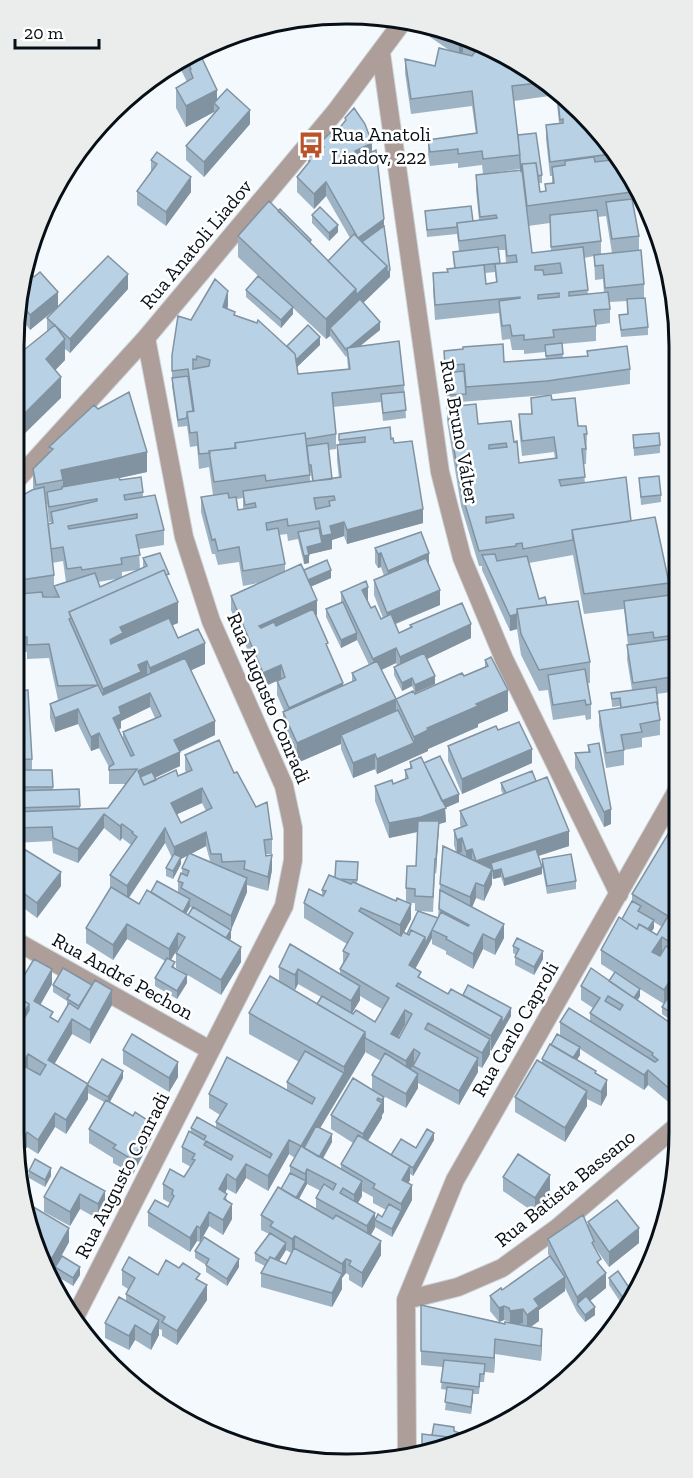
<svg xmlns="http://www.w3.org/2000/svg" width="693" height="1478" font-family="'Zilla Slab',serif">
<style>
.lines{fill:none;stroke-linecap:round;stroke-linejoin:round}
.minor-casing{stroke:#ced4d8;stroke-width:20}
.minor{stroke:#ad9e99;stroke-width:18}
.wall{fill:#9eb4c5;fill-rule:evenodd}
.shaded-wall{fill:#8192a0}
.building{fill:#b8d1e5;stroke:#8192a0;stroke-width:1.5;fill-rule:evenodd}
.labels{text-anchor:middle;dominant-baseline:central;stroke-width:5;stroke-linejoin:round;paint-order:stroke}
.poi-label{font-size:20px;fill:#070f16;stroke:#fff;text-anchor:start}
.street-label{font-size:20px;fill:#070f16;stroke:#fff}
.rim{fill:none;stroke:#070f16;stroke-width:3}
</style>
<rect width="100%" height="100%" fill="#f4f9fd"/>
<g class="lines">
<!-- minor casing -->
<g class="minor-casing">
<path id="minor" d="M 381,53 L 440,472 L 462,558 L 504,659 L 619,894
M 14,483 L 146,338 L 336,111 L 401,24
M 14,940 L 210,1050
M 406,1300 L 458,1287 L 502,1268 L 557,1228 L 679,1124
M 74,1319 L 284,906 L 293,860 L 293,828 L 284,786 L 211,621 L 184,537 L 146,338
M 407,1457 L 406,1300 L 455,1180 L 678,789"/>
</g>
<!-- minor -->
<use href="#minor" class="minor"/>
</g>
<!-- wall -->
<path class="wall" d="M 425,29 L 474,39 L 549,83 L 611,144 L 613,148 L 610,148 L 611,160 L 632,192 L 632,199 L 639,236 L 639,250 L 644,284 L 644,298 L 648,327 L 648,335 L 621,337 L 619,315 L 627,314 L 627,301 L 610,302 L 610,323 L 596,325 L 596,341 L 562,344 L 563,358 L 587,356 L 587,351 L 630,369 L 630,384 L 547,395 L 447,403 L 444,365 L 444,351 L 504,362 L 546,359 L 545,352 L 524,354 L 524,350 L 512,350 L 510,339 L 502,340 L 499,313 L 435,320 L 433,288 L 433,273 L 447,272 L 454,268 L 453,252 L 459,251 L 457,234 L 427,237 L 425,211 L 473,221 L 479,220 L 476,190 L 476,175 L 520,171 L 520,169 L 483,174 L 482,165 L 458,168 L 458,163 L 430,166 L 428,154 L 428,140 L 476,134 L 472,106 L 411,114 L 405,73 L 405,59 L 435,66 L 449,50 L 430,37 L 430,33 ZM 556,95 L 559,123 L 546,125 L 546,139 L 550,176 L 552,176 L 552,183 L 545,184 L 545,191 L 540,192 L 538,183 L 542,183 L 542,175 L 518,135 L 514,101 ZM 606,216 L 612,253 L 601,254 L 601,241 L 598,217 ZM 550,223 L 551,251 L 532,253 L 528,226 ZM 499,250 L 505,250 L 506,263 L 500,263 ZM 594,256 L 595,280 L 603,279 L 604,293 L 588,294 L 584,258 ZM 495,272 L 496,282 L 486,284 L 485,273 Z
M 199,52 L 217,100 L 250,124 L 204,177 L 186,160 L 186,146 L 214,114 L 214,112 L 186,127 L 176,108 L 176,88 L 187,82 L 179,66 Z
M 345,118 L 372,152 L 384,226 L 390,277 L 363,303 L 380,330 L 359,346 L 404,385 L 406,418 L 383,421 L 381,402 L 333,407 L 336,434 L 336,449 L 328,450 L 332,479 L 339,478 L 337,460 L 337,445 L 339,445 L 339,434 L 391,439 L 394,443 L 423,523 L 347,544 L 344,536 L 332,540 L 332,549 L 309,554 L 309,563 L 304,564 L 298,539 L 288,541 L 287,534 L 279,535 L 285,564 L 285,572 L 304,570 L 331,578 L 311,586 L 317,615 L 315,616 L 343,686 L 352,682 L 352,673 L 369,665 L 357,640 L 341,648 L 326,617 L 326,609 L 341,602 L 341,592 L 368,602 L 371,608 L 381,619 L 383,618 L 374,595 L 374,580 L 384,576 L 381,567 L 378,568 L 375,563 L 375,548 L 429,564 L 440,605 L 396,624 L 399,633 L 410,628 L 410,625 L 471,638 L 427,659 L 435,684 L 415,693 L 412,686 L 402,691 L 394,675 L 394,667 L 397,666 L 396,663 L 381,670 L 396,711 L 396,699 L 415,694 L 464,676 L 485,667 L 485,660 L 508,711 L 478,724 L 478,727 L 428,749 L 428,751 L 377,774 L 375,769 L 353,778 L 341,749 L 341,744 L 297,763 L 283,733 L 283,712 L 284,711 L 277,695 L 277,681 L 263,687 L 231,610 L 231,596 L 258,583 L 243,586 L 239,562 L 218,565 L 215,554 L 212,554 L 201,512 L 201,497 L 213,495 L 209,467 L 199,469 L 197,446 L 190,447 L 187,426 L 178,427 L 172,386 L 172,355 L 228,306 L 227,309 L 235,315 L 287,346 L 320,345 L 297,367 L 298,374 L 348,369 L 347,356 L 346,357 L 330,336 L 326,339 L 293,308 L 293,314 L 281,328 L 246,297 L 246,290 L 268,285 L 238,257 L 238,236 L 311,244 L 328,261 L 350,238 L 326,196 L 314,209 L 297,192 L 297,177 L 308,164 L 308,158 L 321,149 L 321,142 L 337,131 L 345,122 ZM 311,472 L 312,481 L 310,482 L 310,473 ZM 243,498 L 243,509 L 238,510 L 237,499 Z
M 157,152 L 191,192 L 166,226 L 137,205 L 137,191 L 151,171 L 151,160 Z
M 312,215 L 338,232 L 329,241 L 312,223 Z
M 28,273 L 34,277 L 58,307 L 30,330 L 24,322 L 17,327 Z
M 128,289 L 70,353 L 65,349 L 65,360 L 55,370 L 61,398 L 47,331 L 47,318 Z
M 531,398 L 552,400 L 587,434 L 586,464 L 583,464 L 585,483 L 631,521 L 669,583 L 669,595 L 678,594 L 678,691 L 657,694 L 660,720 L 660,735 L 642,738 L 642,747 L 624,750 L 624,765 L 606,768 L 599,726 L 599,711 L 620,708 L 620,706 L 612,707 L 611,693 L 632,690 L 627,659 L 628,645 L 624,609 L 584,614 L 573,555 L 529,563 L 539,599 L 547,605 L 590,662 L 590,683 L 588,683 L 591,704 L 591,719 L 586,720 L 585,715 L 553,720 L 548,690 L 539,691 L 521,655 L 517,629 L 510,631 L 482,570 L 482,566 L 479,566 L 461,506 L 447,421 L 447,407 L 478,424 L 514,442 L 519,463 L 555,459 L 554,452 L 522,456 L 519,429 L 519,414 L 531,414 Z
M 633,435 L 660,445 L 660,453 L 634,456 Z
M 49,447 L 147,472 L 120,478 L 120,480 L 143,492 L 143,497 L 164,530 L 164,545 L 139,549 L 140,569 L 143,567 L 143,558 L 169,582 L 178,623 L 172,625 L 178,638 L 205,664 L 191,670 L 215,735 L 180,752 L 180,766 L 155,778 L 156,780 L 178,776 L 186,772 L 185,770 L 185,755 L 234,773 L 272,839 L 272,854 L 266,854 L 272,870 L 268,891 L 247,885 L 247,892 L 231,930 L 231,938 L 230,940 L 241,962 L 221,995 L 176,968 L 176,953 L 179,948 L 178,948 L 171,960 L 175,968 L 187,983 L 177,999 L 155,986 L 155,978 L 165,961 L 127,939 L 113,960 L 86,943 L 86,928 L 110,889 L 110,875 L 131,845 L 122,838 L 120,841 L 104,828 L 78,863 L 53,853 L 52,841 L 14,843 L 14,668 L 15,691 L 32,759 L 32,770 L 53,787 L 53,789 L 79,789 L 80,809 L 108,808 L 126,784 L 109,784 L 109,767 L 99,748 L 91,751 L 78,724 L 55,732 L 50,718 L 50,704 L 58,700 L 49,658 L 27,659 L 27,652 L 14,652 L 14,500 L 33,490 L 33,469 L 49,453 ZM 46,504 L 47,504 L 49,522 L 51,522 L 51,524 L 48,524 ZM 63,561 L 66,582 L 54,586 L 54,597 L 43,597 L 54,596 L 54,575 L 52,563 ZM 137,570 L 122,577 L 122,572 ZM 116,579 L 100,587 L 98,582 ZM 150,707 L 155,718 L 123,732 L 123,740 L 119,730 L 121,728 L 121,721 ZM 202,803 L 206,811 L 181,823 L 177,814 ZM 165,843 L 172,858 L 166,868 L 166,876 L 173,879 L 181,864 L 181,859 L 188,855 L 182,868 L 182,874 L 178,881 L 178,893 L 139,904 L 129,898 ZM 206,846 L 210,861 L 191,854 ZM 190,907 L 192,908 L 188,915 L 186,914 Z
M 639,478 L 661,495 L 661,502 L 641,505 Z
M 498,730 L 532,763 L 462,794 L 448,761 L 448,746 Z
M 588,745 L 611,824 L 604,827 L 575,768 L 575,753 L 588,752 Z
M 410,762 L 424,763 L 459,802 L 445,808 L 446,822 L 439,824 L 436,874 L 435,873 L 433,912 L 419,911 L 438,918 L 440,884 L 456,852 L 454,845 L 454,830 L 461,827 L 460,825 L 460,811 L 503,794 L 501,790 L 501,783 L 536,781 L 569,846 L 539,856 L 542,874 L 504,886 L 501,877 L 493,879 L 492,876 L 492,884 L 484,901 L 476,898 L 472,907 L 504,938 L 495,955 L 483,949 L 473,969 L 446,954 L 446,951 L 432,944 L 432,938 L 415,969 L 421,979 L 448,994 L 463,995 L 511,1016 L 491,1051 L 490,1050 L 490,1054 L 482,1068 L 478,1066 L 478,1072 L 459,1105 L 418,1083 L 418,1088 L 406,1108 L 372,1090 L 372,1075 L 381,1061 L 365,1052 L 320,1128 L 332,1142 L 323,1159 L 341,1169 L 341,1164 L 353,1143 L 331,1129 L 331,1115 L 384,1097 L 384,1112 L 382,1115 L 382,1118 L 368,1141 L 391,1155 L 416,1148 L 434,1140 L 413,1176 L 410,1174 L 410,1180 L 408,1183 L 412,1200 L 392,1237 L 375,1227 L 371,1235 L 381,1255 L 362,1288 L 349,1280 L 349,1275 L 346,1273 L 342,1278 L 342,1289 L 332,1307 L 261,1287 L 261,1273 L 265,1266 L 255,1261 L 255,1253 L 269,1234 L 261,1230 L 261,1215 L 281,1189 L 290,1173 L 290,1166 L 295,1158 L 289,1154 L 268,1191 L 246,1178 L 236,1194 L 227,1189 L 225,1193 L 232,1219 L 223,1235 L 209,1226 L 200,1242 L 197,1241 L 190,1252 L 148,1226 L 148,1212 L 168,1207 L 170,1203 L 163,1199 L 163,1184 L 184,1177 L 191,1167 L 182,1162 L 182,1147 L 191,1132 L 191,1128 L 216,1127 L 216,1122 L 220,1115 L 209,1108 L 209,1094 L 287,1090 L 287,1082 L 299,1062 L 249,1034 L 249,1013 L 317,1004 L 321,997 L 298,984 L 295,990 L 279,982 L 279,967 L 340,974 L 340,969 L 343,965 L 343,951 L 347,944 L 304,918 L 304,903 L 322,896 L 322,890 L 335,877 L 358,870 L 357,884 L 396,901 L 406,902 L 406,888 L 416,866 L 418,832 L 389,838 L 375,801 L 375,786 L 393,784 L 405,779 L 405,770 L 410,768 ZM 407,903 L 415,903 L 415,911 L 418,911 L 407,934 L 404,932 L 411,919 ZM 360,996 L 382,1009 L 375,1022 L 352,1013 L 360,1000 ZM 405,1025 L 406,1025 L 399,1038 L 398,1038 ZM 307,1184 L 321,1191 L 316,1198 L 316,1209 L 299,1199 ZM 362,1191 L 373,1197 L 373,1203 L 386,1210 L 382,1217 L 375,1219 L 358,1203 L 362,1196 ZM 286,1250 L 291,1253 L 286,1264 L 279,1261 Z
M 678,827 L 679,1016 L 675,1023 L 662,1014 L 662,1007 L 664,1004 L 640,989 L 640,996 L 638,1000 L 679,1029 L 679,1100 L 672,1105 L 648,1085 L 644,1090 L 580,1049 L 580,1055 L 577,1060 L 596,1074 L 607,1095 L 601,1106 L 587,1099 L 587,1106 L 565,1142 L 515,1112 L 515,1097 L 542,1063 L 542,1059 L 551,1045 L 560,1035 L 560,1022 L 590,1021 L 590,1013 L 593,1008 L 581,1000 L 581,986 L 609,981 L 615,973 L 601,964 L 601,950 L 622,919 L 632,901 L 632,894 ZM 654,922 L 662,927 L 657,935 L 651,931 L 654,928 Z
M 14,847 L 61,886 L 37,918 L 14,901 Z
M 542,859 L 576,881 L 576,889 L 547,894 L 542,866 Z
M 14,940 L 24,953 L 18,962 L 15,961 L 15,968 Z
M 513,946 L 543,959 L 534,975 L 515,965 L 515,957 L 516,955 L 513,953 Z
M 52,984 L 40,1005 L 53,1019 L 58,1022 L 67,1006 L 67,1001 L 53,992 L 53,985 L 112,1005 L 90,1044 L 72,1034 L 54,1064 L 88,1084 L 123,1078 L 110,1102 L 152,1137 L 133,1174 L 113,1163 L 113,1158 L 89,1143 L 89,1129 L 104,1102 L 88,1093 L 88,1099 L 66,1134 L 55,1127 L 38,1154 L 27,1147 L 23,1153 L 25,1176 L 24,1178 L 27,1194 L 25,1198 L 14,1131 L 14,987 L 16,989 Z
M 123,1050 L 178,1077 L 169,1092 L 123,1064 Z
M 29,1171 L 51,1176 L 45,1187 L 29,1178 Z
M 503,1177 L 550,1190 L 535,1213 L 503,1191 Z
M 105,1191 L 105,1205 L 98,1219 L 80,1209 L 70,1226 L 44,1212 L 44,1197 Z
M 588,1222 L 639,1243 L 609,1267 L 594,1246 L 606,1288 L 590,1301 L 595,1315 L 585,1322 L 577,1312 L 565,1288 L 565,1291 L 539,1310 L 539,1321 L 531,1327 L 542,1343 L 541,1361 L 495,1354 L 494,1373 L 485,1372 L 484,1382 L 480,1382 L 479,1394 L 473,1394 L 471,1414 L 445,1410 L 447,1390 L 441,1389 L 443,1367 L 421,1365 L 421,1305 L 499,1322 L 490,1311 L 490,1296 L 502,1290 L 549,1256 L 548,1254 L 548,1239 L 588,1227 ZM 504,1320 L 509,1322 L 505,1324 L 499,1322 Z
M 31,1239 L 69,1242 L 52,1273 L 48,1271 Z
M 195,1251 L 239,1267 L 227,1286 L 206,1272 L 206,1265 L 195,1258 Z
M 55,1267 L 80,1275 L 73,1286 L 55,1275 Z
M 122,1270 L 200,1281 L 207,1300 L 177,1345 L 162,1336 L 162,1330 L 159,1329 L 159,1335 L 151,1350 L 135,1340 L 129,1350 L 105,1338 L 105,1323 L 126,1301 L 126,1294 L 128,1289 L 122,1285 Z
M 609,1278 L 632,1294 L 626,1303 L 623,1306 L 609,1285 Z"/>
<!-- shaded-wall -->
<path class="shaded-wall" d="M 463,37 L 463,52 L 459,58 L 459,43 Z
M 217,90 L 217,106 L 214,103 L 214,112 L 186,127 L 186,106 Z
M 250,110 L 250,124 L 204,177 L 204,162 Z
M 372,143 L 372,158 L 355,166 L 355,151 Z
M 191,177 L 191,192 L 166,226 L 166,212 Z
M 326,182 L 326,196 L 314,209 L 314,194 Z
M 384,219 L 384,234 L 358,245 L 358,238 Z
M 338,225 L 338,232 L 329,241 L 329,233 Z
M 387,266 L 390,270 L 390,277 L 333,332 L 330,328 L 330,336 L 326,339 L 326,319 L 356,289 Z
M 128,274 L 128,289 L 70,353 L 70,339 Z
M 228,291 L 228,306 L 223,322 L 223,307 Z
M 58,292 L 58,307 L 30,330 L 30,315 Z
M 24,307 L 24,322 L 17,327 L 21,310 Z
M 293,307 L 293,314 L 281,328 L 281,320 Z
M 380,322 L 380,330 L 348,356 L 347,349 Z
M 320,337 L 320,345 L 295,369 L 295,361 Z
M 65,339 L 65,360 L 46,380 L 46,359 Z
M 61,377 L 61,398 L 14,444 L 14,424 Z
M 147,452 L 147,472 L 63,490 L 63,480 L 61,470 Z
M 423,509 L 423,523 L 347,544 L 347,530 Z
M 344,522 L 344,536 L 332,540 L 332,549 L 307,555 L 307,547 L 322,543 L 322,536 L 330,526 Z
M 381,553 L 381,567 L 378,568 L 378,554 Z
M 429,553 L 429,567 L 388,585 L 388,571 Z
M 309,555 L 309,563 L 304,564 L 304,556 Z
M 331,570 L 331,578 L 308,588 L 308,580 Z
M 368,587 L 368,602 L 362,590 Z
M 440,590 L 440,605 L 387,627 L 387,613 Z
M 317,600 L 317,615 L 259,641 L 259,626 Z
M 178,602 L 178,623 L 123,647 L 110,660 L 110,640 L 120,627 Z
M 517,614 L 517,629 L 510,631 L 510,616 Z
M 471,624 L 471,638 L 400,672 L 400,657 Z
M 357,633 L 357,640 L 341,648 L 341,640 Z
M 205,643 L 205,664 L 150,689 L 150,668 Z
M 396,648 L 396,663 L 373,674 L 373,659 Z
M 147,661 L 147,682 L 103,710 L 103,689 L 138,665 Z
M 281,665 L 281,679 L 263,687 L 263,673 Z
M 435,676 L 435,684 L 415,693 L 415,685 Z
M 412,678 L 412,686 L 402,691 L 402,683 Z
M 343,683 L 343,698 L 289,722 L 289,708 Z
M 508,690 L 508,711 L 478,724 L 478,727 L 428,749 L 428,751 L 377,774 L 377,759 L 414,743 L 414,737 L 427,728 L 476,704 Z
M 150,693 L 150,707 L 121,721 L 121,728 L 113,732 L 113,718 L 119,707 Z
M 396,699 L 396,720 L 341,735 L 341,744 L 297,763 L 297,743 Z
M 78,709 L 78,724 L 55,732 L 55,718 Z
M 215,721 L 215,735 L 174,754 L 174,740 Z
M 99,733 L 99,748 L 91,751 L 91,737 Z
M 532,749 L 532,763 L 462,794 L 462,779 Z
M 180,752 L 180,766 L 141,784 L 138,771 Z
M 375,754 L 375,769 L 353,778 L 353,763 Z
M 202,788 L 202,803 L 171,817 L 171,803 Z
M 459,794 L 459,802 L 445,808 L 446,822 L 439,824 L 436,874 L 436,859 L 421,831 L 389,838 L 389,823 Z
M 611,809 L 611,824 L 604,827 L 604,812 Z
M 104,814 L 104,828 L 78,863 L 78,849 Z
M 122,824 L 122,838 L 120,841 L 120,826 Z
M 165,828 L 165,843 L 127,900 L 127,886 Z
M 569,831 L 569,846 L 493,870 L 491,863 L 491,871 L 476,861 Z
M 206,832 L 206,846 L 181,859 L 181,864 L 173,879 L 174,847 Z
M 462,838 L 462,852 L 457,854 L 457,840 Z
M 472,849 L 472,863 L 466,865 L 466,851 Z
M 272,855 L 272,870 L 268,891 L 268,877 Z
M 542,867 L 542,874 L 504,886 L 504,879 Z
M 492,869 L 492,884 L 484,901 L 484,886 Z
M 501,869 L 501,877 L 493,879 L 493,871 Z
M 61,872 L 61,886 L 37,918 L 37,903 Z
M 247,878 L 247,892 L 231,930 L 231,938 L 223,951 L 223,944 L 231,930 L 231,916 Z
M 476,883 L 476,898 L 470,912 L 470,897 Z
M 190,899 L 190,907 L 179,925 L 179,917 Z
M 411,904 L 411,919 L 400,940 L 400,925 Z
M 654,920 L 654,928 L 645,942 L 645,934 Z
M 127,924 L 127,939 L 113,960 L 113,945 Z
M 504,924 L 504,938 L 495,955 L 495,940 Z
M 432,930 L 432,938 L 425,951 L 425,944 Z
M 178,933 L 178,948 L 169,963 L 169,949 Z
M 483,934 L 483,949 L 473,969 L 473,954 Z
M 425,937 L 425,951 L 409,980 L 409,965 Z
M 662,937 L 662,952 L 652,966 L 652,952 Z
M 24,945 L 24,953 L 18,962 L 18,955 Z
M 241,947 L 241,962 L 221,995 L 221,980 Z
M 543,951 L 543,959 L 534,975 L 534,967 Z
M 15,953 L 15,968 L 14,970 L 14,956 Z
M 679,967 L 679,981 L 669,989 L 669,998 L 664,1005 L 664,990 Z
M 52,969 L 52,984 L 34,1016 L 34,1001 Z
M 298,969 L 298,984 L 295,990 L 295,975 Z
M 187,975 L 187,983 L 177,999 L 177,991 Z
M 360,986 L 360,1000 L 351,1015 L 351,1001 Z
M 640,989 L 640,996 L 631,1010 L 631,1003 Z
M 112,990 L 112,1005 L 90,1044 L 90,1030 Z
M 29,1004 L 29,1025 L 14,1051 L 14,1030 Z
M 511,1008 L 511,1016 L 491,1051 L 491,1036 L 502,1017 Z
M 679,1008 L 679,1016 L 675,1023 L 675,1015 Z
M 405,1010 L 405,1025 L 391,1049 L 391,1034 Z
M 72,1019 L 72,1034 L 48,1075 L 48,1060 Z
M 365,1032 L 365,1053 L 304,1155 L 301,1146 L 344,1073 L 344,1067 Z
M 490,1039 L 490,1054 L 482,1068 L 482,1053 Z
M 580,1047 L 580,1055 L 572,1067 L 572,1059 Z
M 414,1049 L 414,1064 L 406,1076 L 406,1061 Z
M 28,1054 L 28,1069 L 22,1065 Z
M 478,1058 L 478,1072 L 459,1105 L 459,1091 Z
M 178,1062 L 178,1077 L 169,1092 L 169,1078 Z
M 648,1070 L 648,1085 L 644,1090 L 644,1075 Z
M 123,1071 L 123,1078 L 108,1105 L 108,1097 Z
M 418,1074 L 418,1088 L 406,1108 L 406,1094 Z
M 607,1080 L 607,1095 L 601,1106 L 601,1092 Z
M 88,1084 L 88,1099 L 66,1134 L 66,1120 Z
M 679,1085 L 679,1100 L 672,1105 L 672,1091 Z
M 587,1091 L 587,1106 L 565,1142 L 565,1128 Z
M 384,1097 L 384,1112 L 382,1115 L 382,1100 Z
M 378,1098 L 378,1109 L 382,1103 L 382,1118 L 363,1148 L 363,1134 Z
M 55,1113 L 55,1127 L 38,1154 L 38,1140 Z
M 152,1123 L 152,1137 L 133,1174 L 133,1160 Z
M 27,1132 L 27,1147 L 23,1153 L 23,1160 L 19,1166 L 17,1154 L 20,1144 Z
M 434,1133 L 434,1140 L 413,1176 L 413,1168 Z
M 332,1134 L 332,1142 L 316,1170 L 316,1162 Z
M 289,1140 L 289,1154 L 268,1191 L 268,1176 Z
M 25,1161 L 25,1176 L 22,1182 L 20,1170 Z
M 246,1164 L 246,1178 L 236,1194 L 236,1180 Z
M 410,1166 L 410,1180 L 402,1194 L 402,1180 Z
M 51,1168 L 51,1176 L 45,1187 L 45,1180 Z
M 307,1169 L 307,1184 L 295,1206 L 295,1199 L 305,1183 L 305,1174 Z
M 227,1174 L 227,1189 L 219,1204 L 219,1189 Z
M 550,1175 L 550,1190 L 535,1213 L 535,1198 Z
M 27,1180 L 27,1194 L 25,1198 L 23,1187 Z
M 362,1181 L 362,1196 L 354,1209 L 354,1195 Z
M 412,1185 L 412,1200 L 392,1237 L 392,1229 L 401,1211 L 401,1204 Z
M 105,1191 L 105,1205 L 98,1219 L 98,1204 Z
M 80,1194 L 80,1209 L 70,1226 L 70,1212 Z
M 232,1204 L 232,1219 L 223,1235 L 223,1220 Z
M 209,1212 L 209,1226 L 200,1242 L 200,1228 Z
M 375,1213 L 375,1228 L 367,1241 L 367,1226 Z
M 197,1226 L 197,1241 L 190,1252 L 190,1238 Z
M 69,1228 L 69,1242 L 52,1273 L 52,1258 Z
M 639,1228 L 639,1243 L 609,1267 L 609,1252 Z
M 295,1236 L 295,1250 L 292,1254 L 292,1239 Z
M 381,1241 L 381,1255 L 362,1288 L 362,1273 Z
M 286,1243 L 286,1250 L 273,1271 L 273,1263 Z
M 239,1259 L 239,1267 L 227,1286 L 227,1279 Z
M 346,1259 L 346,1273 L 342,1278 L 342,1264 Z
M 80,1267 L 80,1275 L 73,1286 L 73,1278 Z
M 606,1273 L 606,1288 L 580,1309 L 577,1304 L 577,1297 Z
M 342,1274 L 342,1289 L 332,1307 L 332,1293 Z
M 565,1277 L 565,1291 L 539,1310 L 539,1321 L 527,1329 L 527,1315 L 534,1299 Z
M 207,1285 L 207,1300 L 177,1345 L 177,1331 Z
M 632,1292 L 632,1294 L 626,1303 L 623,1306 L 623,1298 Z
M 504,1306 L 504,1320 L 499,1322 L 499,1308 Z
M 595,1307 L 595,1315 L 585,1322 L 585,1315 Z
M 523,1309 L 523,1323 L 510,1326 L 510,1311 Z
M 159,1320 L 159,1335 L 151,1350 L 151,1335 Z
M 135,1325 L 135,1340 L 129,1350 L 129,1336 Z
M 542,1329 L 542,1343 L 541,1361 L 541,1346 Z
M 495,1339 L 495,1354 L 494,1373 L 494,1358 Z
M 473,1390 L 473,1398 L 471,1414 L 471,1407 Z"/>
<!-- building -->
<path class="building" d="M 445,33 L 474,39 L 491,49 L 522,72 L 524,70 L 514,62 L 548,82 L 512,86 L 520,155 L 483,159 L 482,151 L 458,154 L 458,149 L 430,152 L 428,140 L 477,133 L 472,91 L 411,99 L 405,59 L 435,66 L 439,48 L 472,56 L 478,48 L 463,37 L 459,43 Z
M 199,52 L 217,90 L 186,106 L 176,88 L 193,78 L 190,70 L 191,69 L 187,61 Z
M 227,89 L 250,110 L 204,162 L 186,146 L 219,108 L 214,103 Z
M 557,90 L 583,116 L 578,117 L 578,121 L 586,120 L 609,142 L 611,154 L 550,162 L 546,125 L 563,123 L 563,119 L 560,120 Z
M 354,108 L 365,124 L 372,143 L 355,151 L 359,158 L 376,150 L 384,219 L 358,238 L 387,266 L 356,295 L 356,289 L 328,261 L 354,234 L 358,238 L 326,182 L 314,194 L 297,177 L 310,161 L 308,158 L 324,147 L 321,142 L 333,130 L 337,131 L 346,120 L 345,118 Z
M 536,133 L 542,175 L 538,176 L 536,163 L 522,164 L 522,170 L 521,171 L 518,135 Z
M 157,152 L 191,177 L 166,212 L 137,191 L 157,164 L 151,160 Z
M 594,157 L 595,162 L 619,159 L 630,177 L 632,192 L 527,206 L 522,164 L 536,163 L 540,192 L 546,191 L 545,184 L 554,183 L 552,167 L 565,165 L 565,161 Z
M 522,170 L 532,253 L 583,247 L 588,290 L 569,292 L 569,296 L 608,292 L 610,309 L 594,310 L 596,326 L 553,330 L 554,337 L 524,340 L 524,335 L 512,336 L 510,325 L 502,326 L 499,301 L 520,298 L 520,297 L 435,305 L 433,273 L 448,272 L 447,269 L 484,265 L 486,284 L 497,282 L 495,264 L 517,262 L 516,255 L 507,256 L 505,235 L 459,241 L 457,223 L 497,218 L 496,215 L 480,217 L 476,175 ZM 560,263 L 562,273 L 544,275 L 543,270 L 535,270 L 535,266 ZM 559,293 L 559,297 L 538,299 L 538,295 Z
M 632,199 L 639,236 L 612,239 L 606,202 Z
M 269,201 L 356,289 L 326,319 L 238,236 Z
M 471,206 L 473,221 L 457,223 L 457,227 L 427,230 L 425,211 Z
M 320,207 L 338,225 L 329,233 L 312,215 Z
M 280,209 L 311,240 L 310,242 L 278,211 Z
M 597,210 L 601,241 L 551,247 L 550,215 Z
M 384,226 L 390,270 L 387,273 L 387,266 L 362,242 Z
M 498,247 L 500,263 L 455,268 L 453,252 Z
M 641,250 L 644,284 L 605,288 L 603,265 L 595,266 L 594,255 Z
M 108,256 L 128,274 L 70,339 L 47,318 Z
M 30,271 L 34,277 L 40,272 L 58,292 L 30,315 L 24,307 L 21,310 L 28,273 Z
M 258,276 L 293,307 L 281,320 L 246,290 Z
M 215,279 L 228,291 L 223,307 L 235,312 L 234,315 L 257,323 L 258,320 L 295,354 L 298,374 L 350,369 L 347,348 L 399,341 L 404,385 L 332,393 L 336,434 L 306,439 L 305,433 L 235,443 L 235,448 L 209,451 L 210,453 L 199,454 L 197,432 L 190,433 L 187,412 L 194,411 L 188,369 L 172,371 L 172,355 L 178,316 L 191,320 ZM 197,356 L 210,360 L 209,366 L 193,369 L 193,359 L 196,360 Z
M 645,298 L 648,327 L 621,330 L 619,315 L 628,314 L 627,299 Z
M 360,299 L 380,322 L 346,350 L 330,328 Z
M 55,325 L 65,339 L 46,359 L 61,377 L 14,424 L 14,358 Z
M 308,325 L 320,337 L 296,360 L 295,354 L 287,346 Z
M 562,343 L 563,354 L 546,356 L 545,345 Z
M 503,344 L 504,362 L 588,356 L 587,351 L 627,346 L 630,369 L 547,381 L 466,387 L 464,364 L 445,366 L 444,351 L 463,349 L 463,347 Z
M 464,371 L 466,394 L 447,395 L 445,373 Z
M 188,376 L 193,411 L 187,412 L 187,418 L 178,420 L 172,378 Z
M 129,392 L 147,452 L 61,470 L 63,480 L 36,485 L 33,469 L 53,449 L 49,447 L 94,405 L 98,409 Z
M 404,392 L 406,410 L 383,413 L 381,394 Z
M 551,395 L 552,400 L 575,398 L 578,426 L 586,426 L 587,434 L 584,434 L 586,449 L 582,449 L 585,477 L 559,480 L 561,486 L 626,477 L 631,521 L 572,530 L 573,540 L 523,549 L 522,543 L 516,544 L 516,546 L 479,551 L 461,491 L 447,407 L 476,404 L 478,424 L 511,421 L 514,442 L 517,441 L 519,463 L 557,458 L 554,437 L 522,441 L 519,414 L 532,414 L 531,398 ZM 506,443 L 507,447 L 489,449 L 489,445 ZM 513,514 L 514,518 L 486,523 L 486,517 Z
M 390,427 L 391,439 L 393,438 L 394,443 L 412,441 L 423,509 L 347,530 L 344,522 L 330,526 L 332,534 L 322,536 L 319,521 L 288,526 L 287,519 L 266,523 L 267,530 L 278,528 L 285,564 L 243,571 L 239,547 L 218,551 L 215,539 L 212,540 L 201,497 L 228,493 L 229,498 L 236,497 L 238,510 L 256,507 L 255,503 L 245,505 L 243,491 L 341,477 L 337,445 L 365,442 L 365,437 L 339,440 L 339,434 ZM 334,496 L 335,500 L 329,501 L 330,506 L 316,509 L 314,498 Z
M 305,433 L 310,475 L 266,481 L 265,475 L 214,482 L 209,451 L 236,448 L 235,443 Z
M 659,433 L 660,445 L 634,448 L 633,435 Z
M 328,443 L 332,479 L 313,481 L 311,465 L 309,465 L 307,446 Z
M 659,476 L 661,495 L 641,497 L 639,478 Z
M 119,477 L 120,480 L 141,477 L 143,492 L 124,495 L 125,500 L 155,495 L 164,530 L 136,535 L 140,555 L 121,558 L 122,564 L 82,570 L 81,567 L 67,569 L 63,547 L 51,549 L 48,524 L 53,523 L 51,512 L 97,501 L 97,499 L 49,507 L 47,492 L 62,489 L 62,487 ZM 137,514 L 137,518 L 69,529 L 68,526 Z
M 44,487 L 54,575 L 14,581 L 14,500 L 32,490 Z
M 655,517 L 669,583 L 584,594 L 572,530 Z
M 319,528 L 322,543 L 307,547 L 309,555 L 304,556 L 298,532 Z
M 421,532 L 429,553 L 388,571 L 381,553 L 378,554 L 375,548 Z
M 160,553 L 169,574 L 166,575 L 164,570 L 69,612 L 71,618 L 69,619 L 98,685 L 58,686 L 49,644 L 27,645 L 27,637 L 14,638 L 14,591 L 19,590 L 19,594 L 42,592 L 43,597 L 59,597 L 54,586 L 95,573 L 100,587 L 147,566 L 143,558 Z
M 495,554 L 497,561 L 527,556 L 539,599 L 545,597 L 547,605 L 517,609 L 517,614 L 510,616 L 482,555 Z
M 426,558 L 440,590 L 387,613 L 374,580 Z
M 327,560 L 331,570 L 308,580 L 304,570 Z
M 301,564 L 317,600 L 259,626 L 261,628 L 274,622 L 276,626 L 313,609 L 328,643 L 326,644 L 343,683 L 289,708 L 277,681 L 285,677 L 281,665 L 263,673 L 231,596 Z
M 164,570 L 178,602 L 120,627 L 123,633 L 110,640 L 111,644 L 169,618 L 178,638 L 198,629 L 205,643 L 150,668 L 147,661 L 138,665 L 141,672 L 103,689 L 69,612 Z
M 366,581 L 368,587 L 362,590 L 371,608 L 375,606 L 381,619 L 391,614 L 399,633 L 412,627 L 410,625 L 462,603 L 471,624 L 400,657 L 396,648 L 373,659 L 341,592 Z
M 678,594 L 678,629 L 674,629 L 675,635 L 654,638 L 653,632 L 628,635 L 624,601 Z
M 578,601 L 590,662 L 539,670 L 521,634 L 517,609 Z
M 343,602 L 357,633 L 341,640 L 326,609 Z
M 678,638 L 678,676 L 633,683 L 627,645 Z
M 424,653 L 435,676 L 415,685 L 412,678 L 402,683 L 394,667 Z
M 491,657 L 508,690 L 476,704 L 478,706 L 427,728 L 428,730 L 414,737 L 396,699 L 413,691 L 415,694 L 462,673 L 464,676 L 488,666 L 485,660 Z
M 185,658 L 215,721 L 174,740 L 180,752 L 138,771 L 144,785 L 176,770 L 178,776 L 192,770 L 185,755 L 219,740 L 234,773 L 237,772 L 256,807 L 267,802 L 272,839 L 264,840 L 266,856 L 272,855 L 268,877 L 244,869 L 245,861 L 222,862 L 221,854 L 211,854 L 206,832 L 174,847 L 165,828 L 127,886 L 110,875 L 137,837 L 132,833 L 133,832 L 122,824 L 120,826 L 104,814 L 78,849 L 53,838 L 52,827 L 14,828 L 14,812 L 108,808 L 137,769 L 109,770 L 109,767 L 114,764 L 99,733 L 91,737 L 78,709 L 55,718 L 50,704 L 98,685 L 103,695 ZM 150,693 L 161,716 L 123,732 L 134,755 L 131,756 L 113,718 L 121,714 L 119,707 ZM 202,788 L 212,808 L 181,823 L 171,803 Z
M 377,661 L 396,699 L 297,743 L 283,712 L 356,680 L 352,673 Z
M 585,669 L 591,704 L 586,705 L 585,700 L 553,705 L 548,675 Z
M 656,687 L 658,704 L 657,704 L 657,702 L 621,708 L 620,698 L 612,699 L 611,693 Z
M 28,690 L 32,759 L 14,760 L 14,691 Z
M 657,702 L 660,720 L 640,724 L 642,732 L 621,735 L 624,750 L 606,753 L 599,711 Z
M 398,710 L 414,743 L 377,759 L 375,754 L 353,763 L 341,735 Z
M 519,722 L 532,749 L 462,779 L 448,746 L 496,726 L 498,730 Z
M 599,743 L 611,809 L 604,812 L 575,753 L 590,752 L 588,745 Z
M 440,756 L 459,794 L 442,801 L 424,763 Z
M 421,757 L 446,808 L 421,817 L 389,823 L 375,786 L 392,780 L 393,784 L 408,778 L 405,770 L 412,768 L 410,762 Z
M 14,770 L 52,770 L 53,787 L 14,787 Z
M 532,771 L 536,781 L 506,793 L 501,783 Z
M 152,772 L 156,780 L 144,785 L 140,777 Z
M 547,777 L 569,831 L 476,861 L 472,849 L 466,851 L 462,838 L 457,840 L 454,830 L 467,825 L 460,811 Z
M 79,789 L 80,806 L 14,808 L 14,791 Z
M 418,821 L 439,821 L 436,859 L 435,859 L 433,897 L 415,896 L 415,889 L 406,888 L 407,866 L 416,866 Z
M 674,824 L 678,827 L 679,948 L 662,937 L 652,952 L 660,956 L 666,946 L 679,955 L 679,967 L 664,990 L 601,950 L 619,917 L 637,929 L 639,924 L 657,935 L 668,916 L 632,894 Z
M 16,844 L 61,872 L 37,903 L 14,886 L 14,847 Z
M 443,846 L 492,869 L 484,886 L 476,883 L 470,897 L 440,884 Z
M 536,849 L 542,867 L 504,879 L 501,869 L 493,871 L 491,863 Z
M 189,853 L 247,878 L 231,916 L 181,888 L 183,883 L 178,881 L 181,873 L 187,876 L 189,871 L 182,868 Z
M 174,854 L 181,857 L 173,871 L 166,868 Z
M 571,854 L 576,881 L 547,886 L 542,859 Z
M 336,861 L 358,862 L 357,880 L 338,879 L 335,877 Z
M 329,875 L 351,884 L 353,882 L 396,901 L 397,898 L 411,904 L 400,925 L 361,908 L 359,911 L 401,936 L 403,932 L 409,935 L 411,930 L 425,937 L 409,965 L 421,972 L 418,977 L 448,994 L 451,989 L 502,1017 L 491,1036 L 398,983 L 396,986 L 490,1039 L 482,1053 L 428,1023 L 425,1029 L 478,1058 L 459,1091 L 413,1066 L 420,1053 L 414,1049 L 406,1061 L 365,1038 L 365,1032 L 317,1004 L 322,996 L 353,1014 L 356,1010 L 375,1022 L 389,998 L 340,969 L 349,954 L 343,951 L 353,933 L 304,903 L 309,889 L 323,896 L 326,891 L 322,890 ZM 405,1010 L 412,1014 L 399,1038 L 391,1034 Z
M 157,881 L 190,899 L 183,912 L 151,892 Z
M 111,887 L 139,904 L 147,890 L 241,947 L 221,980 L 176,953 L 185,937 L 178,933 L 169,949 L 127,924 L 113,945 L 86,928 Z
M 440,890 L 504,924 L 495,940 L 483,934 L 473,954 L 446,939 L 447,937 L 432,930 L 441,912 L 468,926 L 469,925 L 439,909 Z
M 632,901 L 641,906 L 638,911 L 654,920 L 648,929 L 639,924 L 637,929 L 622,919 Z
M 193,907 L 231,930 L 226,938 L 188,915 Z
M 418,911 L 438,918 L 425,944 L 425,937 L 411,930 L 409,935 L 407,934 Z
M 517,938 L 543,951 L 534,967 L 515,957 L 519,949 L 513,946 Z
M 14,940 L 24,945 L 18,955 L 14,952 Z
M 290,944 L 360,986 L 351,1001 L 298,969 L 295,975 L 279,967 Z
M 167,958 L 175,962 L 172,967 L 187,975 L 177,991 L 155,978 Z
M 34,959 L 52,969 L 34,1001 L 53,1012 L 50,1017 L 58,1022 L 69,1003 L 78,1009 L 95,980 L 112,990 L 90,1030 L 72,1019 L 48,1060 L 88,1084 L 66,1120 L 55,1113 L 38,1140 L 27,1132 L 20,1144 L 23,1145 L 17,1154 L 14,1131 L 14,1121 L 18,1113 L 14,1110 L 14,1036 L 29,1010 L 29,1004 L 14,995 L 14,987 L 16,989 ZM 28,1054 L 46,1065 L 40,1075 L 22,1065 Z
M 63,968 L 92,985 L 79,1006 L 67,999 L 70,995 L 53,985 Z
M 591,968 L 679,1029 L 679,1085 L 672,1091 L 648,1070 L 644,1075 L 560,1022 L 569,1008 L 655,1062 L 658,1060 L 652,1055 L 653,1053 L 590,1013 L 600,998 L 581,986 ZM 608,996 L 623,1005 L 620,1010 L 605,1001 Z
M 615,972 L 640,989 L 634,998 L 609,981 Z
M 679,973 L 679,996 L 669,989 Z
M 270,976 L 365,1032 L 344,1067 L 249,1013 Z
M 468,985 L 511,1008 L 502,1024 L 502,1017 L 463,995 Z
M 14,995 L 29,1004 L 14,1030 Z
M 667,999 L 679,1006 L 679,1008 L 675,1015 L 662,1007 Z
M 132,1034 L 178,1062 L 169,1078 L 123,1050 Z
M 557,1034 L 580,1047 L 573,1058 L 551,1045 Z
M 550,1044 L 596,1071 L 595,1073 L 607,1080 L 601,1092 L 542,1059 Z
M 305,1051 L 344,1073 L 301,1146 L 362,1181 L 354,1195 L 343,1188 L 340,1193 L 375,1213 L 367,1226 L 316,1198 L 324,1184 L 333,1190 L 336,1184 L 307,1169 L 305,1174 L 290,1166 L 301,1146 L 289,1140 L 268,1176 L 246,1164 L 236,1180 L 227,1174 L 219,1189 L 227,1194 L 224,1199 L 232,1204 L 223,1220 L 209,1212 L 200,1228 L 197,1226 L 190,1238 L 148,1212 L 155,1200 L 168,1207 L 174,1196 L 172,1194 L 173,1190 L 163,1184 L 170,1169 L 184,1177 L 195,1160 L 192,1159 L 195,1154 L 182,1147 L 189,1131 L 204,1140 L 206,1136 L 191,1128 L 197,1117 L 270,1158 L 272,1154 L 216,1122 L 227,1104 L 209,1094 L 227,1057 L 312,1104 L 315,1098 L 287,1082 ZM 206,1141 L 233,1156 L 231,1160 L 204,1145 Z
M 385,1053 L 418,1074 L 406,1094 L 372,1075 Z
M 102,1059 L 123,1071 L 108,1097 L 87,1085 Z
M 537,1060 L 587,1091 L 565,1128 L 515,1097 Z
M 353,1078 L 384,1097 L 382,1100 L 378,1098 L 377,1100 L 382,1103 L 363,1134 L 331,1115 Z
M 106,1100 L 133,1116 L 135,1112 L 152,1123 L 133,1160 L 113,1148 L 116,1145 L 89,1129 Z
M 316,1126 L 332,1134 L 319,1157 L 304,1148 Z
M 427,1129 L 434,1133 L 413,1168 L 391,1155 L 401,1139 L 416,1148 Z
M 358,1135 L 410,1166 L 402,1180 L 412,1185 L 401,1204 L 373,1188 L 375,1184 L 341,1164 Z
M 518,1154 L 550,1175 L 535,1198 L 503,1177 Z
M 18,1157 L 25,1161 L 20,1170 Z
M 35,1159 L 51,1168 L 45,1180 L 29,1171 Z
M 61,1167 L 105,1191 L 98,1204 L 80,1194 L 70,1212 L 44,1197 Z
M 290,1173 L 306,1181 L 296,1198 L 281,1189 Z
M 21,1176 L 27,1180 L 23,1187 Z
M 278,1187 L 333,1219 L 336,1215 L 381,1241 L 362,1273 L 349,1265 L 351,1261 L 346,1259 L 342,1264 L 295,1236 L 292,1239 L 270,1226 L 273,1222 L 261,1215 Z
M 617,1200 L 639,1228 L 609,1252 L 588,1222 Z
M 25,1202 L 69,1228 L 52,1258 L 37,1250 L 31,1239 Z
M 389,1204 L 401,1211 L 392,1229 L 375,1220 L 378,1214 L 382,1217 Z
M 583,1215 L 594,1241 L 592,1243 L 601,1259 L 597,1262 L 606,1273 L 577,1297 L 548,1239 Z
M 270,1233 L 286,1243 L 275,1259 L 270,1257 L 268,1261 L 255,1253 Z
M 204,1237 L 239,1259 L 227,1279 L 206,1265 L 209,1259 L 195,1251 Z
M 294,1248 L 342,1274 L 332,1293 L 261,1273 L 270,1257 L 286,1264 Z
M 62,1256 L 80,1267 L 73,1278 L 55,1267 Z
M 550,1256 L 565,1277 L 534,1299 L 539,1306 L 527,1315 L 523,1309 L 510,1311 L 509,1308 L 504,1306 L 499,1308 L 490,1296 L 501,1288 L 502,1290 Z
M 129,1257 L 158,1275 L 166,1260 L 179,1268 L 183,1263 L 200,1274 L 196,1279 L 207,1285 L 177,1331 L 162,1322 L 165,1317 L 126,1294 L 135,1278 L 122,1270 Z
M 618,1271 L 632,1292 L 623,1298 L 609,1278 Z
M 586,1296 L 595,1307 L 585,1315 L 577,1304 Z
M 119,1297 L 159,1320 L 151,1335 L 135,1325 L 129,1336 L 105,1323 Z
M 421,1305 L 505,1324 L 505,1322 L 542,1329 L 541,1346 L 495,1339 L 494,1358 L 421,1351 Z
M 444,1360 L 485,1364 L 484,1374 L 480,1374 L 479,1387 L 441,1382 Z
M 447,1387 L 473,1390 L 471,1407 L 445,1402 Z
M 434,1424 L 454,1427 L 454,1431 L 470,1437 L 464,1439 L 432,1435 Z
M 422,1434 L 465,1439 L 424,1451 L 422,1451 Z"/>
<!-- icons -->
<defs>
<g id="bus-bare" transform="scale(2.07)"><path d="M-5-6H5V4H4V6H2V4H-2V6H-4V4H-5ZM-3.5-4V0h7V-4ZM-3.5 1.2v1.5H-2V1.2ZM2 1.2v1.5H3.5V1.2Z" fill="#ba532a" stroke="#fff" stroke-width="2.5" paint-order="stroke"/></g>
</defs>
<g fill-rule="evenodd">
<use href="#bus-bare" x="311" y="145"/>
</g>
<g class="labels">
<!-- poi labels -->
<g class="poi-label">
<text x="331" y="134">Rua Anatoli<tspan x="331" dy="23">Liadov, 222</tspan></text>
</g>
<!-- street labels -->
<g class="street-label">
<text transform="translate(196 244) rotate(-50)">Rua Anatoli Liadov</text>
<text transform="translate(460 432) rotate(80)">Rua Bruno Válter</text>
<text transform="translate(269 698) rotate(67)">Rua Augusto Conradi</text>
<text transform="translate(123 976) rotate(29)">Rua André Pechon</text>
<text transform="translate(515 1029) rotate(-60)">Rua Carlo Caproli</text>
<text transform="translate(122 1175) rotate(-63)">Rua Augusto Conradi</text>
<text transform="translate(565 1188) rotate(-39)">Rua Batista Bassano</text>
</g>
</g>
<!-- crop -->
<path d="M0 0H693V1478H0ZM346 24H347A322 322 0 0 1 669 346V1132A322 322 0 0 1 347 1454H346A322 322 0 0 1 24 1132V346A322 322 0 0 1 346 24Z" fill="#ebecec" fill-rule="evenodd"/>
<path class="rim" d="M346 24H347A322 322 0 0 1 669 346V1132A322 322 0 0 1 347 1454H346A322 322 0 0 1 24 1132V346A322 322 0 0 1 346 24Z"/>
<!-- scale -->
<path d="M15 39v9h84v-9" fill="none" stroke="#070f16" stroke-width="3"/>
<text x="24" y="39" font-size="18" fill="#070f16" stroke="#ffffff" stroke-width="4.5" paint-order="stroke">20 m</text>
</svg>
